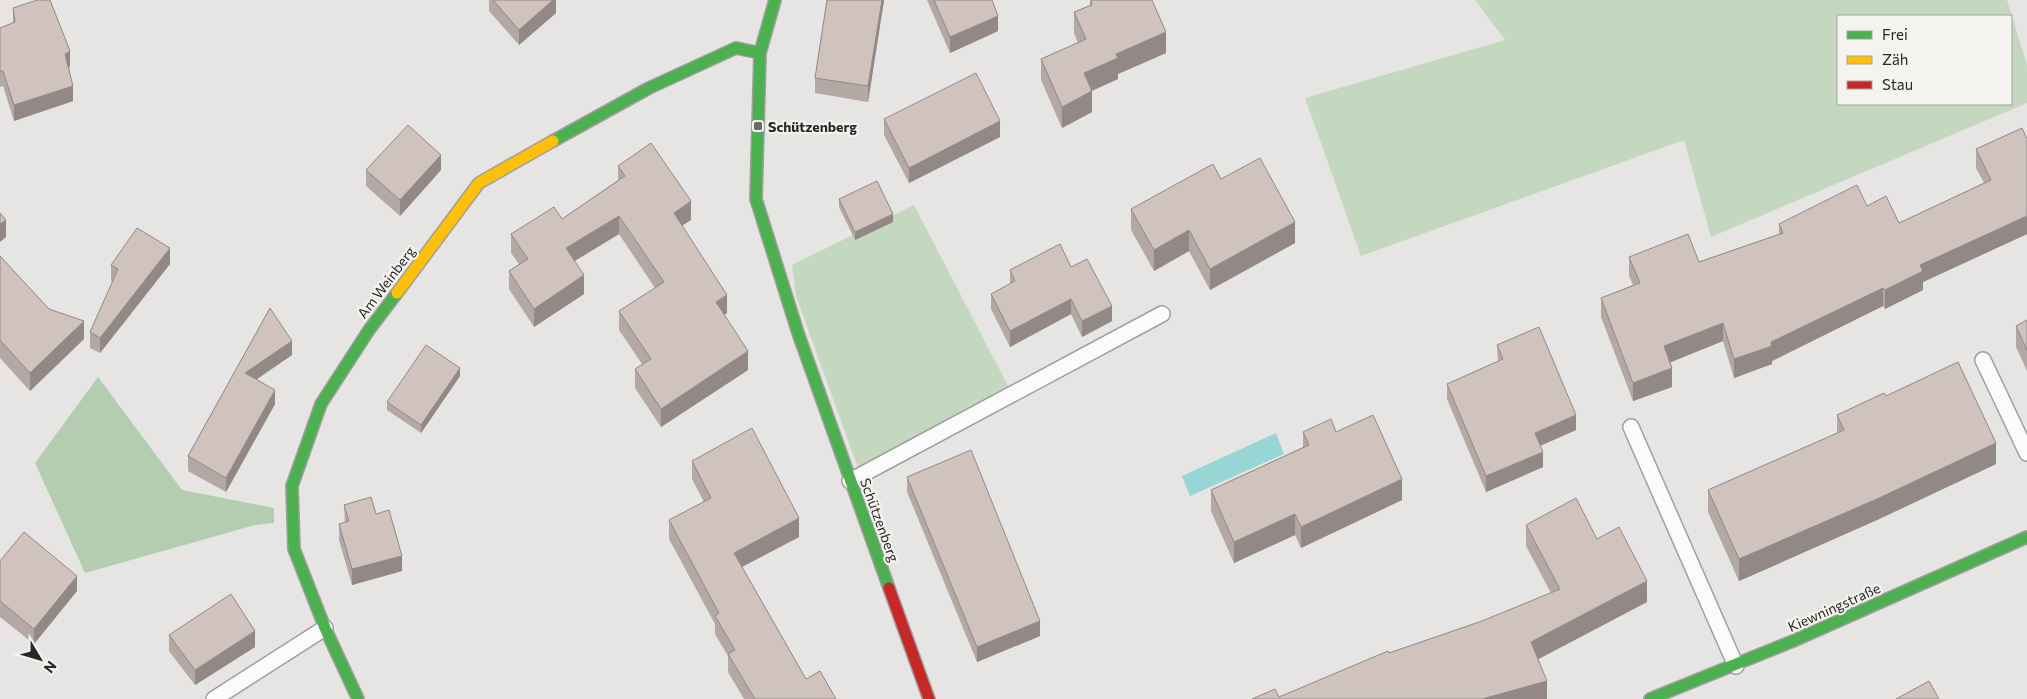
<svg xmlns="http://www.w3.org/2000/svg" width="2027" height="699" font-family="Commissioner,sans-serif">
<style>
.green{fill:#c3d8bf;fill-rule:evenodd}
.forest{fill:#b4cdb0}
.water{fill:#98d6d5}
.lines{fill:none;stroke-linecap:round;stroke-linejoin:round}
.lane-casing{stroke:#a09f9e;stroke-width:18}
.fast-casing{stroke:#a09f9e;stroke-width:14}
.slow-casing{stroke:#a09f9e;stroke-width:14}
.jam-casing{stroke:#a09f9e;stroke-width:14}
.lane{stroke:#fbfbfb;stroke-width:15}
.fast{stroke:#4caf50;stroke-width:11}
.slow{stroke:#ffc107;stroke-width:11}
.jam{stroke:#c62828;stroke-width:11}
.wall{fill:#b3a8a3}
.shaded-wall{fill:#928885}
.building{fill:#d0c3be;stroke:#928885}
.poi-dot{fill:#6a6a68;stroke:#f5f3f0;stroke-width:2}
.labels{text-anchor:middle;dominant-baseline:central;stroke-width:4.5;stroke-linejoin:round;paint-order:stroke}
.poi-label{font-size:14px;font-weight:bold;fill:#282726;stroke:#f5f3f0;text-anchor:start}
.street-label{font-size:14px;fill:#282726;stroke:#f5f3f0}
</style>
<rect width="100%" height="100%" fill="#e6e5e3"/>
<!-- green -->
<path class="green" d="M 1475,0 L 2007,0 L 2027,65 L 2027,103 L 1711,237 L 1684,140 L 1361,256 L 1305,98 L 1505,40 ZM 2011,16 L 2011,104 L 1838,104 L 1838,16 Z
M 914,205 L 1008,386 L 858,468 L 796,296 L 792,265 Z"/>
<!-- forest -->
<path class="forest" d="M 98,377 L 182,490 L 274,508 L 274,523 L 255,525 L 85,573 L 35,463 Z"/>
<!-- water -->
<path class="water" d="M 1276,433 L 1284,454 L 1190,496 L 1182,476 Z"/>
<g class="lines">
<!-- lane casing -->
<g class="lane-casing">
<path id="lane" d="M 1983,360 L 2027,453
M 1631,427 L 1736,666
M 850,481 L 1162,314
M 214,699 L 325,628"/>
</g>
<!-- fast casing -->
<g class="fast-casing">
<path id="fast" d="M 775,0 L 760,53 L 756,199 L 798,333 L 889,588
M 553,141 L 649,88 L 736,48 L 760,53
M 358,699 L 325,628 L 294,549 L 292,486 L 321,404 L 369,330 L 397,293
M 1650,699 L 1793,641 L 2027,537"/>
</g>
<!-- slow casing -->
<g class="slow-casing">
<path id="slow" d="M 397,293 L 479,183 L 553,141"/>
</g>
<!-- jam casing -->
<g class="jam-casing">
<path id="jam" d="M 889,588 L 929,699"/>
</g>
<!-- lane -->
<use href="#lane" class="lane"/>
<!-- fast -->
<use href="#fast" class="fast"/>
<!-- slow -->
<use href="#slow" class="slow"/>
<!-- jam -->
<use href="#jam" class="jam"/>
</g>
<!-- wall -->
<path class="wall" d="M 489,0 L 556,0 L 556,13 L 519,45 L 489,11 Z
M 827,0 L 884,0 L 868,102 L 815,93 L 815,78 Z
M 927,0 L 992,0 L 998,31 L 950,53 Z
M 1090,0 L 1166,53 L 1118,74 L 1118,79 L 1092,91 L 1092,112 L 1062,128 L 1041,80 L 1041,59 L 1078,43 L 1074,33 L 1074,12 L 1090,5 Z
M 13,8 L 70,67 L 69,67 L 73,101 L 14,121 L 3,86 L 0,87 L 0,28 L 13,23 Z
M 884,119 L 1000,137 L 909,183 L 884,135 Z
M 2027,139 L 2027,234 L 1923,282 L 1923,290 L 1885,309 L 1883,306 L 1772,361 L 1772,364 L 1734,378 L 1723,341 L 1670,362 L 1672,387 L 1633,401 L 1601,317 L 1601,298 L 1633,285 L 1629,276 L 1629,257 L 1699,262 L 1779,234 L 1779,224 L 1867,206 L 1899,223 L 1984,183 L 1976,168 L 1976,149 Z
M 618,166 L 691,220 L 682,225 L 727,313 L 724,315 L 748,370 L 661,427 L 635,388 L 635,369 L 642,364 L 619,330 L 619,311 L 655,288 L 619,234 L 575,261 L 584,294 L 534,327 L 509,289 L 509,271 L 519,264 L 511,253 L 511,234 L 562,219 L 618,180 Z
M 366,170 L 441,170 L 400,216 L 366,186 Z
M 1221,179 L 1295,243 L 1210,290 L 1189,251 L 1154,271 L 1131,230 L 1131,209 Z
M 839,199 L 893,222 L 855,240 L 839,207 Z
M 0,256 L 49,309 L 84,339 L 30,391 L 0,358 Z
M 170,264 L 100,353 L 90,348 L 90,332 L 113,282 L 111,281 L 111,265 Z
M 1071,267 L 1112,321 L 1082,337 L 1071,314 L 1010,347 L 991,309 L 991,294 L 1010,284 L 1010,270 Z
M 270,308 L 292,355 L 256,380 L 275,404 L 226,492 L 188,471 L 188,456 Z
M 2027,320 L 2027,371 L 2016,347 L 2016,326 Z
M 1497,345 L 1576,430 L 1540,446 L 1543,467 L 1486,492 L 1447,399 L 1447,384 L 1498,361 Z
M 460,376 L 421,433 L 387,410 L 387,402 Z
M 1886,396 L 1996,464 L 1877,520 L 1739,581 L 1708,512 L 1708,490 L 1837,433 L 1837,415 Z
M 1303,432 L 1336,432 L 1402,500 L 1301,548 L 1295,535 L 1234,563 L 1211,511 L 1211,490 L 1303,447 Z
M 692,461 L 799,537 L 742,567 L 806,679 L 836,699 L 744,699 L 728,672 L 728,656 L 715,634 L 715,624 L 669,539 L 669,520 L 704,502 L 692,479 Z
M 907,477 L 1040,636 L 977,662 L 907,492 Z
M 344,505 L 376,514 L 402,571 L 352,585 L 339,540 L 339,524 L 345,523 Z
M 1526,525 L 1597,539 L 1647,602 L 1538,659 L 1547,699 L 1279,697 L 1389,653 L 1482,621 L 1551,593 L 1526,546 Z
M 0,561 L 77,591 L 34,644 L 0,617 Z
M 169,635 L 255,647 L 195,685 L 169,651 Z"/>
<!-- shaded-wall -->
<path class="shaded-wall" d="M 553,0 L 556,0 L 556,13 L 519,45 L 519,30 Z
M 882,0 L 884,0 L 868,102 L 868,86 Z
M 998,16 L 998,31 L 950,53 L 950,37 Z
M 1166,32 L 1166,53 L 1118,74 L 1118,79 L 1084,94 L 1084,73 L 1116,54 Z
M 70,51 L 70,67 L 65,70 L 65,54 Z
M 73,86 L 73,101 L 14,121 L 14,105 Z
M 1092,91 L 1092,112 L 1062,128 L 1062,107 Z
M 1000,121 L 1000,137 L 909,183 L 909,168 Z
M 441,155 L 441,170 L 400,216 L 400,200 Z
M 691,201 L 691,220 L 674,231 L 674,213 Z
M 893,214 L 893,222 L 855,240 L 855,232 Z
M 619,216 L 619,234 L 566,266 L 566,248 Z
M 2027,216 L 2027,234 L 1923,282 L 1923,290 L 1885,309 L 1885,290 L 1920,265 Z
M 6,220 L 6,237 L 0,242 L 0,224 Z
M 1295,222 L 1295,243 L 1210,290 L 1210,269 Z
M 1189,230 L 1189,251 L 1154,271 L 1154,250 Z
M 170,248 L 170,264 L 100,353 L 100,338 Z
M 584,275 L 584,294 L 534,327 L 534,309 Z
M 1883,288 L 1883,306 L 1772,361 L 1772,364 L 1734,378 L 1734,359 L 1771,342 Z
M 727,295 L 727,313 L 716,321 L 716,302 Z
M 1071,299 L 1071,314 L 1010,347 L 1010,331 Z
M 1112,306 L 1112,321 L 1082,337 L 1082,321 Z
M 84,321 L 84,339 L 30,391 L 30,373 Z
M 1723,323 L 1723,341 L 1664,365 L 1664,346 Z
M 292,341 L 292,355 L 245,387 L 245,373 Z
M 748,351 L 748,370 L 661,427 L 661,409 Z
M 460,368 L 460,376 L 421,433 L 421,425 Z
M 1672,368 L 1672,387 L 1633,401 L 1633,383 Z
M 275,390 L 275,404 L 226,492 L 226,478 Z
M 1576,415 L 1576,430 L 1535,448 L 1535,433 Z
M 1996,443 L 1996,464 L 1877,520 L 1739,581 L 1739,559 Z
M 1543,452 L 1543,467 L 1486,492 L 1486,476 Z
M 1402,479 L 1402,500 L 1301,548 L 1301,527 Z
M 1295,514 L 1295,535 L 1234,563 L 1234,542 Z
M 799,518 L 799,537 L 734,571 L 734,553 Z
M 402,556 L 402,571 L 352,585 L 352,569 Z
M 77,576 L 77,591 L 34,644 L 34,629 Z
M 1647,581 L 1647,602 L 1531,663 L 1531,642 Z
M 1040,621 L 1040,636 L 977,662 L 977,647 Z
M 255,631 L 255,647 L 195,685 L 195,670 Z
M 1547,681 L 1547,699 L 1482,699 Z"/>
<!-- building -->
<path class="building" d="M 37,0 L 50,0 L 70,51 L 65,54 L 73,86 L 14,105 L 3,71 L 0,71 L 0,28 L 15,22 L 13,8 Z
M 493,0 L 553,0 L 519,30 Z
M 827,0 L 882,0 L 868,86 L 815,78 Z
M 934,0 L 992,0 L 998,16 L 950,37 Z
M 1091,0 L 1152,0 L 1166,32 L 1116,54 L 1118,58 L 1084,73 L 1092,91 L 1062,107 L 1041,59 L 1086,39 L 1074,12 L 1092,5 Z
M 976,73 L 1000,121 L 909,168 L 884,119 Z
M 408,125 L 441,155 L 400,200 L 366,170 Z
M 2022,128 L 2027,139 L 2027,216 L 1920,265 L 1923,271 L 1885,290 L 1883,288 L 1771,342 L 1772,346 L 1734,359 L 1723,323 L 1664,346 L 1672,368 L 1633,383 L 1601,298 L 1640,283 L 1629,257 L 1688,234 L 1699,262 L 1783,233 L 1779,224 L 1857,185 L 1867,206 L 1886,196 L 1899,223 L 1991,180 L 1976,149 Z
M 651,143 L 691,201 L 674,213 L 727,295 L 716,302 L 748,351 L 661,409 L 635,369 L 651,359 L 619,311 L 664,282 L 619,216 L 566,248 L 584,275 L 534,309 L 509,271 L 528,259 L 511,234 L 554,207 L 562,219 L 625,176 L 618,166 Z
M 1260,158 L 1295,222 L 1210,269 L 1189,230 L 1154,250 L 1131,209 L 1213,164 L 1221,179 Z
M 877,181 L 893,214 L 855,232 L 839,199 Z
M 0,213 L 6,220 L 0,224 Z
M 137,228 L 170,248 L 100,338 L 90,332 L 118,269 L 111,265 Z
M 1060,244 L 1071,267 L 1087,259 L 1112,306 L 1082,321 L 1071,299 L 1010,331 L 991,294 L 1015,281 L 1010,270 Z
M 0,256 L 49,309 L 84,321 L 30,373 L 0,340 Z
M 270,308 L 292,341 L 245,373 L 275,390 L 226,478 L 188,456 Z
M 2027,320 L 2027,350 L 2016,326 Z
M 1539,327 L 1576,415 L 1535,433 L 1543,452 L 1486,476 L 1447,384 L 1503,359 L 1497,345 Z
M 426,345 L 460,368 L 421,425 L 387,402 Z
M 1958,362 L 1996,443 L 1877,499 L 1739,559 L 1708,490 L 1844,430 L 1837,415 L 1884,393 L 1886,396 Z
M 1373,415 L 1402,479 L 1301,527 L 1295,514 L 1234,542 L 1211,490 L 1309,445 L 1303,432 L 1331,419 L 1336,432 Z
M 752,428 L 799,518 L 734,553 L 806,679 L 820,671 L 836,699 L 755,699 L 728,654 L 735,650 L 715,616 L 719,613 L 669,520 L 711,498 L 692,461 Z
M 971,450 L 1040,621 L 977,647 L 907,477 Z
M 371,497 L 376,514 L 389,510 L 402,556 L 352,569 L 339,524 L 349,521 L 344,505 Z
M 1576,498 L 1597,539 L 1619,527 L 1647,581 L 1531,642 L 1547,681 L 1482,699 L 1252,699 L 1275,689 L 1279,697 L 1388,651 L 1389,653 L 1482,621 L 1560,589 L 1526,525 Z
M 24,532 L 77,576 L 34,629 L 0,601 L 0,561 Z
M 231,594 L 255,631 L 195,670 L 169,635 Z
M 1929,681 L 1939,699 L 1896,699 Z"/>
<!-- markers -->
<rect class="poi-dot" x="753" y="121" width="10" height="10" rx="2.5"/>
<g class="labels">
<!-- poi labels -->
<g class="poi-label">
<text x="768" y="126">Schützenberg</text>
</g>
<!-- street labels -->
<g class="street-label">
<text transform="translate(386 282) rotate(-53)">Am Weinberg</text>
<text transform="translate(880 520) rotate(70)">Schützenberg</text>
<text transform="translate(1834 607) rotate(-24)">Kiewningstraße</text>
</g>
</g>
<!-- legend -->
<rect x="1837" y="15" width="175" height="90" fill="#f5f3f0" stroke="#a3a19f"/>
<rect x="1847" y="31" width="25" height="8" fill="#4caf50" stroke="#a3a19f"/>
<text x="1882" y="40" font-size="15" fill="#282726">Frei</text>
<rect x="1847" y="56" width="25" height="8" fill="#ffc107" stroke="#a3a19f"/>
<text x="1882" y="65" font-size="15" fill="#282726">Zäh</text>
<rect x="1847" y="81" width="25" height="8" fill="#c62828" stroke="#a3a19f"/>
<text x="1882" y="90" font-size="15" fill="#282726">Stau</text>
<!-- north arrow -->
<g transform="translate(40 659) rotate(128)" stroke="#f5f3f0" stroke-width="4" paint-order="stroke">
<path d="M0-4L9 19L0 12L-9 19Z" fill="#282726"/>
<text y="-8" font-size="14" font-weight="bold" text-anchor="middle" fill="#282726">N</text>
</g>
</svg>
